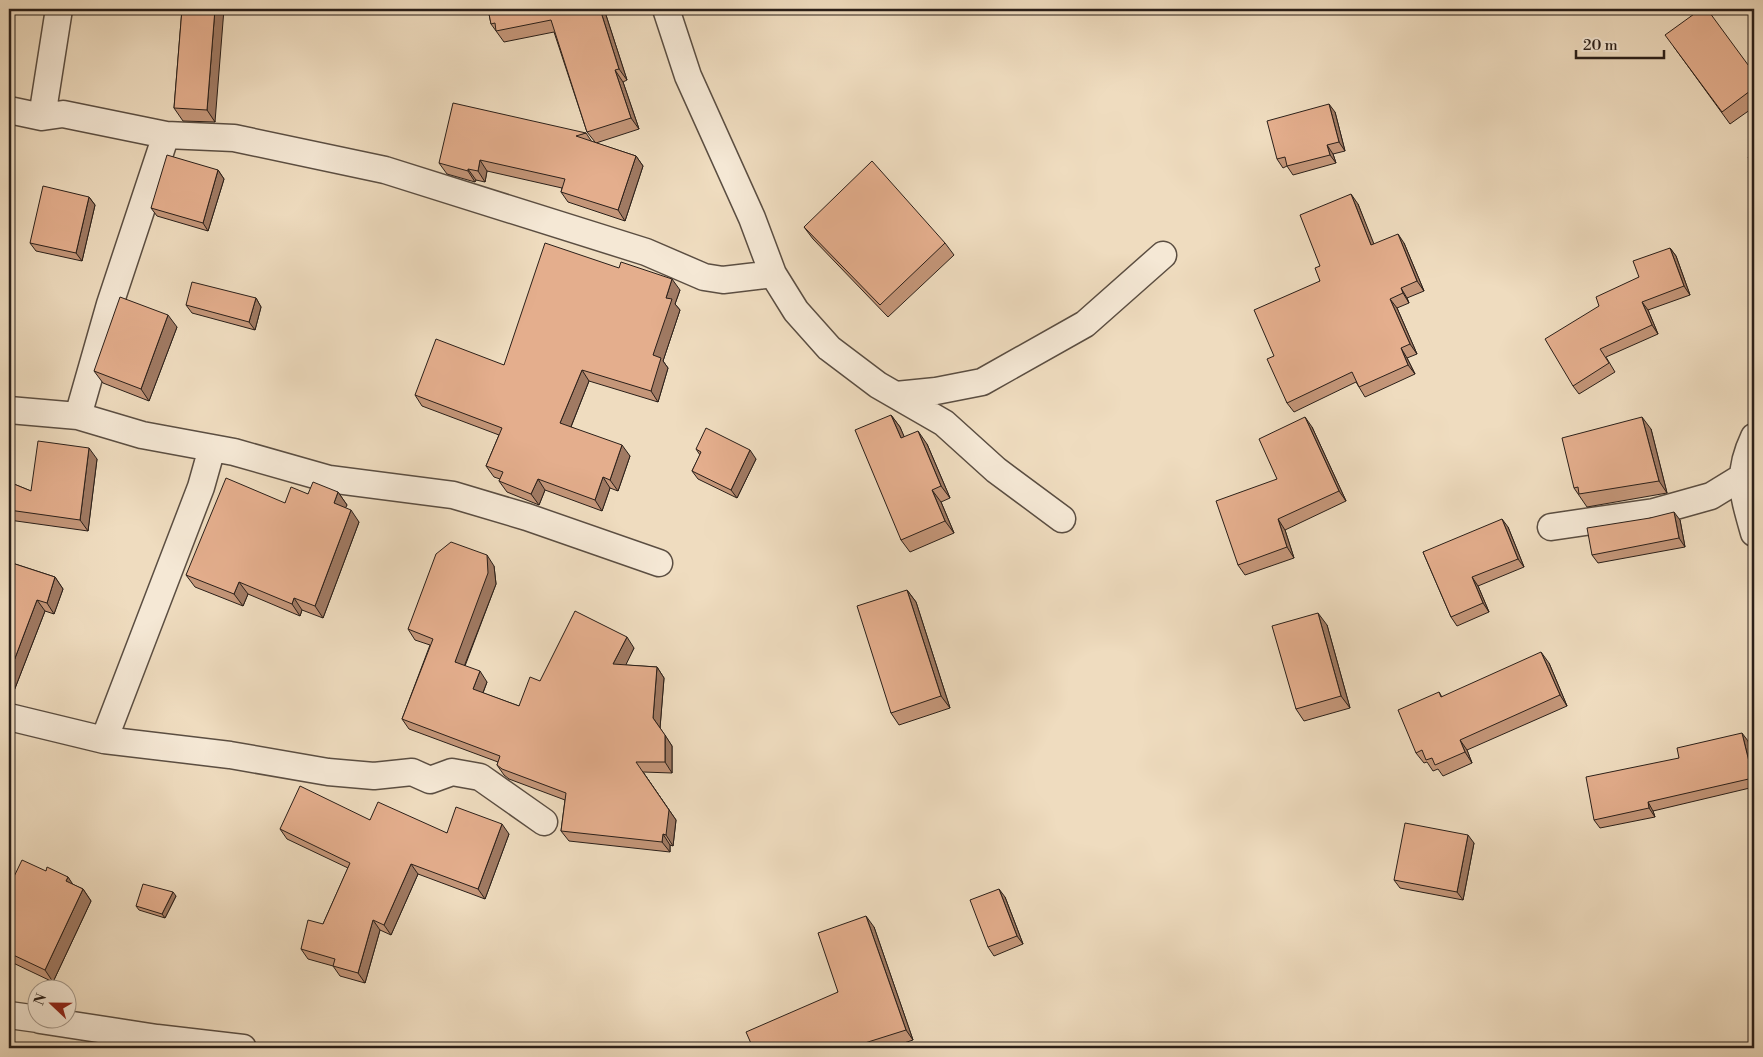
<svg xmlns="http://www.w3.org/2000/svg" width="1763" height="1057" font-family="'Libre Bodoni',serif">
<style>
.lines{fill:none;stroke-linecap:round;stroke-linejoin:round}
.minor-casing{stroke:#5b4e42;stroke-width:29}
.minor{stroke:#f5e8d5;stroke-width:26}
.wall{fill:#c49679;stroke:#2a1f19}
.shaded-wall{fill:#a07a63;stroke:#2a1f19}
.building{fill:#e4ae8d;stroke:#2a1f19}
</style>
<rect width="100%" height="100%" fill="#efdcbf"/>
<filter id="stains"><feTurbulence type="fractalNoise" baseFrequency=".004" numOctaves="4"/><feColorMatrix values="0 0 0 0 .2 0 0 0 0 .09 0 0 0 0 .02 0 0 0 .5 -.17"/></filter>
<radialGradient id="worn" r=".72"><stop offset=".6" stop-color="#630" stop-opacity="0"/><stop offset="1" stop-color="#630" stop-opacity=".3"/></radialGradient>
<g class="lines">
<!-- minor casing -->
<g class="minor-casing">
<path id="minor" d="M 666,9 L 688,76 L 752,218 L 773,274 L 796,311 L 829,348 L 878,385 L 944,423 L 996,470 L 1062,519
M 9,110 L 42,117 L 63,114 L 166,135 L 234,138 L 385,170 L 646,252 L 704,277 L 723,280 L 773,274
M 42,117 L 59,9
M 896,395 L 936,391 L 982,382 L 1085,324 L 1163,255
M 9,410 L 78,416 L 142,435 L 234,452 L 329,479 L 453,495 L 527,517 L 659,563
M 78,416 L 110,304 L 166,135
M 1754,437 C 1736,475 1743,494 1754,533
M 1551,527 L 1654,512 L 1711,496 L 1742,477
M 9,717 L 104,740 L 230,755 L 328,772 L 374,776 L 412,772 L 430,780 L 452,772 L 480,777 L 544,822
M 104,740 L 201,487 L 212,448
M 9,1015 L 38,1019
M 40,1020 L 157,1038 L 243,1048"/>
</g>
<!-- minor -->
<use href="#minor" class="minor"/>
</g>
<!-- wall -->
<path class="wall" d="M 182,9 L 215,122 L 183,121 L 174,108 Z
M 488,9 L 604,9 L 627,80 L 623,82 L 639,129 L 596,143 L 636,156 L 643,166 L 625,221 L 568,202 L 561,192 L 562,188 L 487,171 L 485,182 L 476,180 L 475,182 L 447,174 L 439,163 L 586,133 L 592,142 L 595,142 L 587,132 L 554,32 L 504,42 L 491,24 Z
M 1674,47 L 1754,73 L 1754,107 L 1730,124 Z
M 1335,112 L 1345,151 L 1333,154 L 1336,163 L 1293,175 L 1287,166 L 1283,168 L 1277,159 Z
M 218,170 L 224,179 L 208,231 L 157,216 L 151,208 Z
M 89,197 L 95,205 L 82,261 L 36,251 L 30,243 Z
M 1358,204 L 1373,244 L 1404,243 L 1424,291 L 1407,298 L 1409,303 L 1397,308 L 1417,354 L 1407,358 L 1415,374 L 1365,397 L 1356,382 L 1294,412 L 1287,403 L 1274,356 L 1320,281 L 1320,266 Z
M 804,227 L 945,243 L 954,255 L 888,317 L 813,239 Z
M 1670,248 L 1676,256 L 1690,295 L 1648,310 L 1658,334 L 1606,357 L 1615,372 L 1579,394 L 1573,386 L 1599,306 L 1639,277 Z
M 680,290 L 675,304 L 680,310 L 663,361 L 668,368 L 658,402 L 589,381 L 571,427 L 630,456 L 618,491 L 610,488 L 602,511 L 545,490 L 539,505 L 507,492 L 499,481 L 500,479 L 494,477 L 486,466 L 499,435 L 422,406 L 415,395 L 504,365 Z
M 256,298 L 261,307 L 255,330 L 192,313 L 186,305 Z
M 177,327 L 149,401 L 103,383 L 94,371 Z
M 891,415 L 900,427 L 904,437 L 927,444 L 950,498 L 941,502 L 954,533 L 910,552 L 901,540 Z
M 1312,427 L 1346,501 L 1285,530 L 1294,558 L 1245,575 L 1238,565 L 1277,479 Z
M 1651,429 L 1667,493 L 1587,507 L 1574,488 Z
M 696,449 L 756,459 L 737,498 L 698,479 L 692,471 L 700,455 Z
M 97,459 L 88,531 L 9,520 L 9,521 L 9,482 L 31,491 Z
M 338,492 L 347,505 L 345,508 L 359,522 L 323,618 L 302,610 L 300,616 L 248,594 L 243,606 L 195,587 L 186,575 L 285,503 L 308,494 Z
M 1650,518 L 1680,520 L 1685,547 L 1598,563 L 1592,555 Z
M 1508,527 L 1524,567 L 1478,586 L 1489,612 L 1457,626 L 1451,617 L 1423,552 Z
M 9,562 L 55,577 L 63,589 L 54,614 L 45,611 L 12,696 L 10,695 L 9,697 Z
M 494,566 L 496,584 L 465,666 L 487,682 L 483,693 L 519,706 L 540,681 L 634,648 L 625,665 L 657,667 L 664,678 L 660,728 L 672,746 L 672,773 L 643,772 L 676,820 L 673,846 L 670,845 L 670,852 L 569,841 L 561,831 L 565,800 L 509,779 L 504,775 L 497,765 L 498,762 L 409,729 L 402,719 L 430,645 L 415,640 L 408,629 Z
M 907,590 L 916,602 L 950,708 L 899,725 L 891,713 Z
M 1327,625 L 1350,708 L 1304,721 L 1296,709 Z
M 1549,663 L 1567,706 L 1467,750 L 1472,763 L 1443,776 L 1438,769 L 1433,771 L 1427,762 L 1424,763 L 1416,753 L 1439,692 L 1442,697 Z
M 1748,741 L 1754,768 L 1754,787 L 1653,811 L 1655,817 L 1600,828 L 1594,820 L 1679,758 Z
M 370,820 L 447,833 L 509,834 L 485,899 L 418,874 L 391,935 L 380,930 L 365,983 L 340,976 L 333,966 L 308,959 L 301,949 L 323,924 L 348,868 L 287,839 L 280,829 Z
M 1474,843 L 1463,900 L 1400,888 L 1394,880 Z
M 46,871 L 68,877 L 72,884 L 83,889 L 91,901 L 53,982 L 9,961 L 9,887 Z
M 176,896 L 165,918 L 139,910 L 136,906 Z
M 1005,897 L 1023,944 L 994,956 L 988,947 Z
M 874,927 L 913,1040 L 889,1048 L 753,1048 L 838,992 Z"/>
<!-- shaded-wall -->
<path class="shaded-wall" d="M 215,9 L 224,9 L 215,122 L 207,110 Z
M 600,9 L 604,9 L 627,80 L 619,69 Z
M 9,11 L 11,14 L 9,38 Z
M 615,70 L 623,82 L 639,129 L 631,118 Z
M 1329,104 L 1335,112 L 1345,151 L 1339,142 Z
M 1327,145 L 1333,154 L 1336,163 L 1330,155 Z
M 636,156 L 643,166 L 625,221 L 618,210 Z
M 480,160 L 487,171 L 485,182 L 478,171 Z
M 468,169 L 476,180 L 475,182 L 468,171 Z
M 218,170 L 224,179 L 208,231 L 203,223 Z
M 1351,194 L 1358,204 L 1378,254 L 1371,245 Z
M 89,197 L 95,205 L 82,261 L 76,253 Z
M 1398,234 L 1404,243 L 1424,291 L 1417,281 Z
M 1670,248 L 1676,256 L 1690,295 L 1684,286 Z
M 672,279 L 680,290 L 675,304 L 680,310 L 663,361 L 668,368 L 658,402 L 651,391 L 653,355 L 666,298 Z
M 1401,288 L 1407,298 L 1409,303 L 1403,293 Z
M 256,298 L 261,307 L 255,330 L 249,322 Z
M 1390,299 L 1397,308 L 1417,354 L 1410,344 Z
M 1642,302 L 1648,310 L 1658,334 L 1652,325 Z
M 168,315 L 177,327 L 149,401 L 141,389 Z
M 1401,348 L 1407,358 L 1415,374 L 1408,365 Z
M 582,370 L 589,381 L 568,434 L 560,423 Z
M 891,415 L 900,427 L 910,450 L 901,438 Z
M 1305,417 L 1312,427 L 1346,501 L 1339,491 Z
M 1642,417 L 1651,429 L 1667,493 L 1659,481 Z
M 918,431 L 927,444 L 950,498 L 941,486 Z
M 622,445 L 630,456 L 618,491 L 610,480 Z
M 89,448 L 97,459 L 88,531 L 80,520 Z
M 750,450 L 756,459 L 737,498 L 731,490 Z
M 603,477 L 610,488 L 602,511 L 595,500 Z
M 538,479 L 545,490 L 539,505 L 531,494 Z
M 932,490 L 941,502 L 954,533 L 945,521 Z
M 338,492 L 347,505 L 342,515 L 334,503 Z
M 351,510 L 359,522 L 323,618 L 315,606 Z
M 1674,512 L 1680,520 L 1685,547 L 1679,538 Z
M 1278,519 L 1285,530 L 1294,558 L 1287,547 Z
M 1502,519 L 1508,527 L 1524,567 L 1518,559 Z
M 487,555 L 494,566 L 496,584 L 462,672 L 455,662 Z
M 55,577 L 63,589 L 54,614 L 47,603 Z
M 1472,577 L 1478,586 L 1489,612 L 1483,603 Z
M 239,582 L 248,594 L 243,606 L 234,594 Z
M 907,590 L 916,602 L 950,708 L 941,696 Z
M 294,598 L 302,610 L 300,616 L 292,604 Z
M 37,600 L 45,611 L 12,696 L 9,691 L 9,674 Z
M 1318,613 L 1327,625 L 1350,708 L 1341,696 Z
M 627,637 L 634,648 L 621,675 L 613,664 Z
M 1541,652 L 1549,663 L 1567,706 L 1560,695 Z
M 657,667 L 664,678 L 660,728 L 653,718 Z
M 480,671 L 487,682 L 480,700 L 473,689 Z
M 1742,733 L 1748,741 L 1754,768 L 1754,780 L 1753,778 Z
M 665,735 L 672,746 L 672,773 L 665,762 Z
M 1460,740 L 1467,750 L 1472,763 L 1465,752 Z
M 643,772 L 676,820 L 673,846 L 666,835 Z
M 1648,802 L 1653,811 L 1655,817 L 1649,808 Z
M 502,824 L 509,834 L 485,899 L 478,889 Z
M 663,834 L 670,845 L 670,852 L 662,842 Z
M 1468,835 L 1474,843 L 1463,900 L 1457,892 Z
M 411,864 L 418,874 L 391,935 L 384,925 Z
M 68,877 L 76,889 L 66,881 Z
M 83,889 L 91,901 L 53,982 L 45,970 Z
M 999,889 L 1005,897 L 1023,944 L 1017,936 Z
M 173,892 L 176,896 L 165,918 L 162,914 Z
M 866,916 L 874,927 L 913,1040 L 906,1030 Z
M 373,920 L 380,930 L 365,983 L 358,973 Z"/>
<!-- building -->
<path class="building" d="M 182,9 L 215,9 L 207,110 L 174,108 Z
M 488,9 L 600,9 L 619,69 L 615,70 L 631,118 L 587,132 L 551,20 L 496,31 L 495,23 L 491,24 Z
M 1701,9 L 1707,9 L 1754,73 L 1754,88 L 1722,112 L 1665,35 Z
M 453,103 L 586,133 L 576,136 L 636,156 L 618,210 L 561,192 L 565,179 L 480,160 L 478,171 L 468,169 L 468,171 L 439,163 Z
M 1329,104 L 1339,142 L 1327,145 L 1330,155 L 1287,166 L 1285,157 L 1277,159 L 1267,121 Z
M 1754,153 L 1754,167 L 1748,157 Z
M 167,155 L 218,170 L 203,223 L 151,208 Z
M 872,161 L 945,243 L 880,305 L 804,227 Z
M 43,186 L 89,197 L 76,253 L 30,243 Z
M 1351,194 L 1371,245 L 1398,234 L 1417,281 L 1401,288 L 1403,293 L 1390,299 L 1410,344 L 1401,348 L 1408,365 L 1359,387 L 1352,372 L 1287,403 L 1267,359 L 1274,356 L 1254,310 L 1320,281 L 1315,268 L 1320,266 L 1300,215 Z
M 545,243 L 619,268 L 621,262 L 672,279 L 666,298 L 672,299 L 653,355 L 661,358 L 651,391 L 582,370 L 560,423 L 622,445 L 610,480 L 603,477 L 595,500 L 538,479 L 531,494 L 499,481 L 503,472 L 486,466 L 502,428 L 415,395 L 436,339 L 504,365 Z
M 1670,248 L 1684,286 L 1642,302 L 1652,325 L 1600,349 L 1609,363 L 1573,386 L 1545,339 L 1599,306 L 1596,297 L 1639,277 L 1633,261 Z
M 192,282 L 256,298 L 249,322 L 186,305 Z
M 120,297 L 168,315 L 141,389 L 94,371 Z
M 891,415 L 901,438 L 918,431 L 941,486 L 932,490 L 945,521 L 901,540 L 855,430 Z
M 1305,417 L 1339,491 L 1278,519 L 1287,547 L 1238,565 L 1216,501 L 1277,479 L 1259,439 Z
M 1642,417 L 1659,481 L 1579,494 L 1578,487 L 1574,488 L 1562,438 Z
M 706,428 L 750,450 L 731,490 L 692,471 L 701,452 L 696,449 Z
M 38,441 L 89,448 L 80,520 L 9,510 L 9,482 L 31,491 Z
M 226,478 L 285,503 L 291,487 L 308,494 L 313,482 L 338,492 L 334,503 L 351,510 L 315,606 L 294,598 L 292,604 L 239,582 L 234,594 L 186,575 Z
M 1674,512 L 1679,538 L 1592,555 L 1587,528 L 1650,518 Z
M 1502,519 L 1518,559 L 1472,577 L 1483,603 L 1451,617 L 1423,552 Z
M 451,542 L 487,555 L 488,573 L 455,662 L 480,671 L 473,689 L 519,706 L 530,677 L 540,681 L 575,611 L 627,637 L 613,664 L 657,667 L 653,718 L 665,735 L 665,762 L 636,762 L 669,810 L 666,835 L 663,834 L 662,842 L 561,831 L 566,793 L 502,769 L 497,765 L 500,756 L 402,719 L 433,639 L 408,629 L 436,554 Z
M 9,562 L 55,577 L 47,603 L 37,600 L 9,674 Z
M 907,590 L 941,696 L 891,713 L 857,606 Z
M 1318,613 L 1341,696 L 1296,709 L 1272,626 Z
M 1541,652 L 1560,695 L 1460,740 L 1465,752 L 1435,765 L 1432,758 L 1426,760 L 1422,750 L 1416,753 L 1398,710 L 1439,692 L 1441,697 Z
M 1742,733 L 1753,778 L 1648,802 L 1649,808 L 1594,820 L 1586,777 L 1679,758 L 1677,748 Z
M 300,786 L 370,820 L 378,802 L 447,833 L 456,807 L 502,824 L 478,889 L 411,864 L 384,925 L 373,920 L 358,973 L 333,966 L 335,959 L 301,949 L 308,920 L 323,924 L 350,863 L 280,829 Z
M 1405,823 L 1468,835 L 1457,892 L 1394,880 Z
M 22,860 L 46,871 L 47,867 L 68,877 L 66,881 L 83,889 L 45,970 L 9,953 L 9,887 Z
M 143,884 L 173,892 L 162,914 L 136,906 Z
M 999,889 L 1017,936 L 988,947 L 970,900 Z
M 866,916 L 906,1030 L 849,1048 L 753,1048 L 746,1032 L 838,992 L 818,933 Z"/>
<!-- margin -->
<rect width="1763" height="1057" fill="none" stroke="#efdcbf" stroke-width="30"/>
<rect x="10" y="10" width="1743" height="1037" fill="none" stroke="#2a1f19" stroke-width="2.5"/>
<rect x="15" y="15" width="1733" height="1027" fill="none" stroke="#2a1f19"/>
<!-- north arrow -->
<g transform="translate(52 1004) rotate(292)"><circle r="24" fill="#f5e8d5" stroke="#a4988a"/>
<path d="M0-4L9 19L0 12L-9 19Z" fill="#8f2418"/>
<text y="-8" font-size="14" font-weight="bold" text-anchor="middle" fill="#2a1f19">N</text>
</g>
<!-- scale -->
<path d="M1576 50v8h88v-8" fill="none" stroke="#2a1f19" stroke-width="2.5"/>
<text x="1583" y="50" font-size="15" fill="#2a1f19" stroke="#f5e8d5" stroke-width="4" paint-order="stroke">20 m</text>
<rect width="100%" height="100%" filter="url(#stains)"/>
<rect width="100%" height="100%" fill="url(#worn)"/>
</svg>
